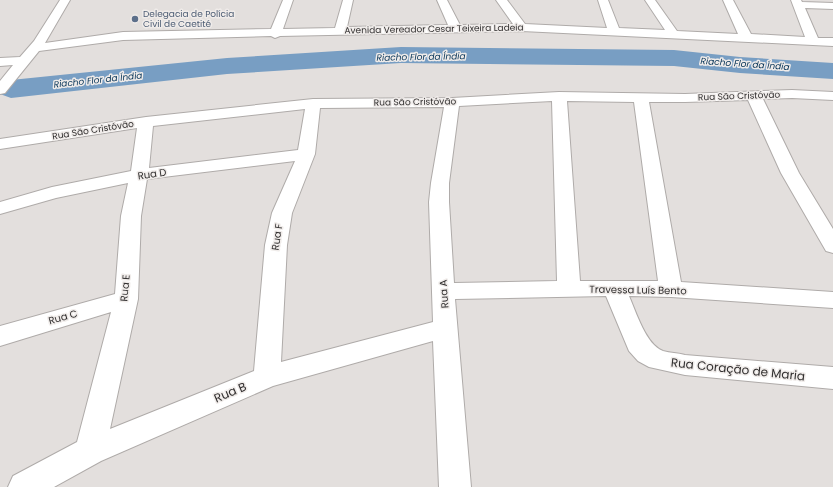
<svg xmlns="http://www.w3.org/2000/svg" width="833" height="487" font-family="Poppins,sans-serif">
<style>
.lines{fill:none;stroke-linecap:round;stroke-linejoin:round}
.river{fill:#789ec3;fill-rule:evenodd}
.street-casing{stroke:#afaba9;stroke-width:2}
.street{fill:#fff;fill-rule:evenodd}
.service-dot{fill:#5c6f8a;stroke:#f0ecea;stroke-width:1.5}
.labels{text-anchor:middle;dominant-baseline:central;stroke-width:3;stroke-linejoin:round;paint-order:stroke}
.far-service-label{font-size:9px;fill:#4e5e75;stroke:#f0ecea;text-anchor:start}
.far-street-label{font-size:9px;fill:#312f2f;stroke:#f0ecea}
.far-water-label{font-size:9px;font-style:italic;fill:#043256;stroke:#f0ecea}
.street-label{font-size:10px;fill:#312f2f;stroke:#f0ecea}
.near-street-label{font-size:12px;fill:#312f2f;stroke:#f0ecea}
</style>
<rect width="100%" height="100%" fill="#e3dfdd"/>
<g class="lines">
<!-- river -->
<path class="river" d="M 401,47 L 674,50 L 740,57 L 833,63 L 833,79 L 740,73 L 674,66 L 401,63 L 227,74 L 11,98 L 0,94 L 1,83 L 11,80 L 227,58 Z"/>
<!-- street casing -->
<g class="street-casing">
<path id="street" d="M 60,0 L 70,0 L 45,43 L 123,32 L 271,29 L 283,0 L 293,0 L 283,29 L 335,28 L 343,0 L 353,0 L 347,27 L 448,25 L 437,0 L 447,0 L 460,25 L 513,24 L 496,0 L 507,0 L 525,24 L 607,28 L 598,0 L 608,0 L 619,28 L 665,30 L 645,0 L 655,0 L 677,31 L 738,34 L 723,0 L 733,0 L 751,34 L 805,37 L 791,0 L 801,0 L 802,2 L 833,3 L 833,9 L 805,8 L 818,38 L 833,38 L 833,46 L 522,31 L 280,36 L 275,38 L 271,36 L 123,40 L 39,51 L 5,93 L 0,94 L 0,81 L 13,65 L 0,66 L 0,58 L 20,57 L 34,41 Z
M 792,90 L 833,92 L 833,100 L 792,98 L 763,99 L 799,173 L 833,229 L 833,253 L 826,251 L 781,173 L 748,100 L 685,102 L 649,102 L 681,282 L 833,292 L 833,308 L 671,297 L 629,296 C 636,312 646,345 663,351 C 670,353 678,353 685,355 L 833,367 L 833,389 L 685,375 L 649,367 L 638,361 L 629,351 L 606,296 L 455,299 L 471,487 L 439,487 L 433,341 L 273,386 L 101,461 L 54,487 L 8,487 L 13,476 L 77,442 L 111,312 L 0,346 L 0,326 L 115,294 L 121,216 L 128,183 L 56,198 L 0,214 L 0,202 L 52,187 L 131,171 L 137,128 L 0,149 L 0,139 L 146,117 L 313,99 L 452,98 L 559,92 L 685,94 ZM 552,101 L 557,281 L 454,283 L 449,202 L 449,183 L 459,106 ZM 567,101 L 634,102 L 658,281 L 580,281 ZM 444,107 L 431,183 L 429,202 L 433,322 L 281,362 L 287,245 L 292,213 L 315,154 L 320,108 ZM 305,109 L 298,150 L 149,168 L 153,126 ZM 295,161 L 272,213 L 265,245 L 254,371 L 110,429 L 138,299 L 141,216 L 147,179 Z"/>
</g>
<!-- street -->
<use href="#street" class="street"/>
</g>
<!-- markers -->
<circle class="service-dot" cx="135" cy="19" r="4"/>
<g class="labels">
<!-- far-service labels -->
<g class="far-service-label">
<text x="143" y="14">Delegacia de Polícia<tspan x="143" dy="10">Civil de Caetité</tspan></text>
</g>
<!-- far-street labels -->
<g class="far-street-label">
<text transform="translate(434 29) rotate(-1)">Avenida Vereador Cesar Teixeira Ladeia</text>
<text transform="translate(739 96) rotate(-2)">Rua São Cristóvão</text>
<text transform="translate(415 102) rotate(-1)">Rua São Cristóvão</text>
<text transform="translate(93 130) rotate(-9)">Rua São Cristóvão</text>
</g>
<!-- far-water labels -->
<g class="far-water-label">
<text transform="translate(421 57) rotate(-1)">Riacho Flor da Índia</text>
<text transform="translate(745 64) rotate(4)">Riacho Flor da Índia</text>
<text transform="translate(98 80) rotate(-6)">Riacho Flor da Índia</text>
</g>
<!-- street labels -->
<g class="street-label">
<text transform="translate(152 174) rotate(-8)">Rua D</text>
<text transform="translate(277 237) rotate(-82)">Rua F</text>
<text transform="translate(125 288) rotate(-85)">Rua E</text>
<text transform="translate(638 290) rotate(1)">Travessa Luís Bento</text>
<text transform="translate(444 294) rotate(-94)">Rua A</text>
<text transform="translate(63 317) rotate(-16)">Rua C</text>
</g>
<!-- near-street labels -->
<g class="near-street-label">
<text transform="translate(738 369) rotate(6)">Rua Coração de Maria</text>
<text transform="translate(230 392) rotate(-23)">Rua B</text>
</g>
</g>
</svg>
